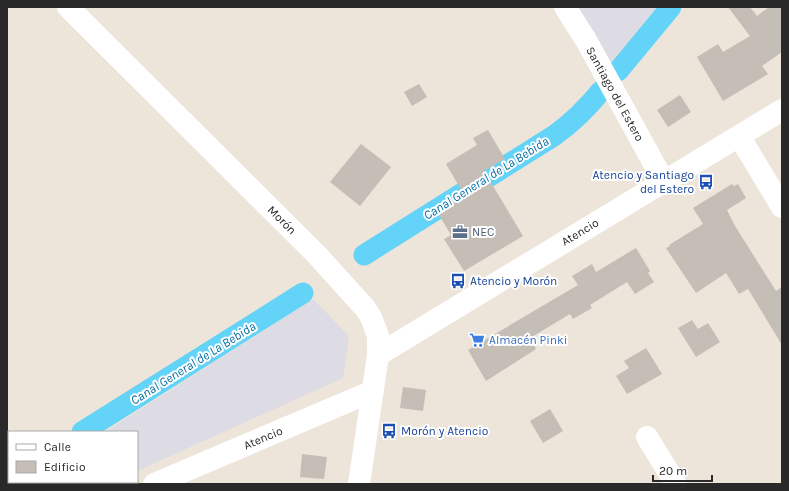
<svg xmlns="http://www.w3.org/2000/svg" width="789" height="491" font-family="Karla,sans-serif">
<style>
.industrial{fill:#dddbe4}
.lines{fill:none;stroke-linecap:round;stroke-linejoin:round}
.canal{stroke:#63d3f8;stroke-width:21}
.building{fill:#c4beb6}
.minor{stroke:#fff;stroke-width:22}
.labels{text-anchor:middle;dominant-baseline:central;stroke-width:4;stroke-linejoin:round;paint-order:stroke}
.street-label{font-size:12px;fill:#292929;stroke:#fff}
.transit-label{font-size:12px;fill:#164399;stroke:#fff;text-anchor:start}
.service-label{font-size:12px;fill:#4e5e75;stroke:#fff;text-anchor:start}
.shop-label{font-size:12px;fill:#366cbe;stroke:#fff;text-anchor:start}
.water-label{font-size:13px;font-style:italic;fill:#036fa4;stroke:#fff}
</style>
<rect width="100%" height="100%" fill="#ede4da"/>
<!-- industrial -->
<path class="industrial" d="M 576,7 L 657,7 L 610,63 Z
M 313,299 L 349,336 L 343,378 L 137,471 L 137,432 L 105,432 Z
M 26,482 L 113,482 L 109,484 L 23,484 Z"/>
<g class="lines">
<!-- canal -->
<path class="canal" d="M 618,71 L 671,7
M 364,255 L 555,135 C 573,122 587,108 601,91
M 82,432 L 303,293
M 7,479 L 9,478"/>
</g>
<!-- building -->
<path class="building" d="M 728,7 L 750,7 L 757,16 L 769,7 L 782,7 L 782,52 L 762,66 L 768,74 L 723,101 L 697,57 L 718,44 L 723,52 L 750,36 Z
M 419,84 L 427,97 L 412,106 L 404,92 Z
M 680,95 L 691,112 L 668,127 L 657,110 Z
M 488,130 L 505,159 L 484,171 L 523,236 L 464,271 L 444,239 L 451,235 L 436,210 L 463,193 L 446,164 L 477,145 L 473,138 Z
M 361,144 L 391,167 L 360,206 L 330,182 Z
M 732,184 L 734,186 L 738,184 L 746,198 L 727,210 L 735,226 L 776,291 L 782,287 L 782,345 L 748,289 L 739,294 L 726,273 L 696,293 L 666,248 L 670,246 L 669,245 L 703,224 L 693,208 Z
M 636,248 L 650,271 L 648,273 L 654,282 L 635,294 L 627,282 L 590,305 L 592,308 L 573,319 L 570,314 L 530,338 L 536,349 L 486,381 L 468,350 L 578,285 L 572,276 L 592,264 L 596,272 Z
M 692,320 L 698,329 L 708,323 L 720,342 L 696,357 L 678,328 Z
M 646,348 L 662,374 L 627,394 L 616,376 L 629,368 L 624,361 Z
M 403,387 L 426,390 L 423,411 L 400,408 Z
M 550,409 L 563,431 L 543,443 L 530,421 Z
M 302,454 L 327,457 L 324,479 L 300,477 Z"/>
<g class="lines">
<!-- minor -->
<path class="minor" d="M 68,7 L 317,255 L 365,308 L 371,317 L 378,336 L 378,355 L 359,484
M 565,7 L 586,40 L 664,182
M 739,136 L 782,207
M 378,355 L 782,110
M 647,437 L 676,484
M 154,484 L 373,391"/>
</g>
<!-- icons -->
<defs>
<g id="bus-bare" transform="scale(1.2)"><path d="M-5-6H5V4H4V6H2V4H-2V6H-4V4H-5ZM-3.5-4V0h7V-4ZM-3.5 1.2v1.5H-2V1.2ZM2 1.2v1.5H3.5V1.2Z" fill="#1a4fb4" stroke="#fff" stroke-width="2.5" paint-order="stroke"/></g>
<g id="office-bare" transform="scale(1.2)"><path d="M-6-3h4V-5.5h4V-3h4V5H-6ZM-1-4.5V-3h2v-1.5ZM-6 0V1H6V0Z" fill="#5c6f8a" stroke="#fff" stroke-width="2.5" paint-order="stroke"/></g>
<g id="supermarket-bare" transform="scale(1.2)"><path d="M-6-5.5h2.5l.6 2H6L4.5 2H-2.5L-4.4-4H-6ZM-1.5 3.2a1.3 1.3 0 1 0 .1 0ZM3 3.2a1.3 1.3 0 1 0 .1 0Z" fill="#3f7fe0" stroke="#fff" stroke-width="2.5" paint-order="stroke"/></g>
</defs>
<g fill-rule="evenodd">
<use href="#bus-bare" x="706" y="182"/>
<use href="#office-bare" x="460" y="232"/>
<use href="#bus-bare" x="458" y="281"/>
<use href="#supermarket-bare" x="477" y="340"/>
<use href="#bus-bare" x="389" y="431"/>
</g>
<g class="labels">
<!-- street labels -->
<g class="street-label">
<text transform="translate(615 94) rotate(61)">Santiago del Estero</text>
<text transform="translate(282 220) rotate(45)">Morón</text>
<text transform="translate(580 232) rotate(-31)">Atencio</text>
<text transform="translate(263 438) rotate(-23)">Atencio</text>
</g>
<!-- transit labels -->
<g class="transit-label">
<text x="694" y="175" text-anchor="end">Atencio y Santiago<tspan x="694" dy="14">del Estero</tspan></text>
<text x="470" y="281">Atencio y Morón</text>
<text x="401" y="431">Morón y Atencio</text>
</g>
<!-- service labels -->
<g class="service-label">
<text x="472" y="232">NEC</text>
</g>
<!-- shop labels -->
<g class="shop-label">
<text x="489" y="340">Almacén Pinki</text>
</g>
<!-- water labels -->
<g class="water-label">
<text transform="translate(486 178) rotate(-32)">Canal General de La Bebida</text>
<text transform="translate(193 363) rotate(-32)">Canal General de La Bebida</text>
</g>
</g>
<!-- border -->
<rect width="789" height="491" fill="none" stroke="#292929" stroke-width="16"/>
<!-- legend -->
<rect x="8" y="431" width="130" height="52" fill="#ffffff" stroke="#a9a9a9"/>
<rect x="16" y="444" width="20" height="6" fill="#ffffff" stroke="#a9a9a9"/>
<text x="44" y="451" font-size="12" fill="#292929">Calle</text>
<rect x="16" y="461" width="20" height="12" fill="#c4beb6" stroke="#a9a9a9"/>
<text x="44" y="471" font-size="12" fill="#292929">Edificio</text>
<!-- scale -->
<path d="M653 475v6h59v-6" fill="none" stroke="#292929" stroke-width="2"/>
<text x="659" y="475" font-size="12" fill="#292929" stroke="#ffffff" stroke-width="3" paint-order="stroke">20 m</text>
</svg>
